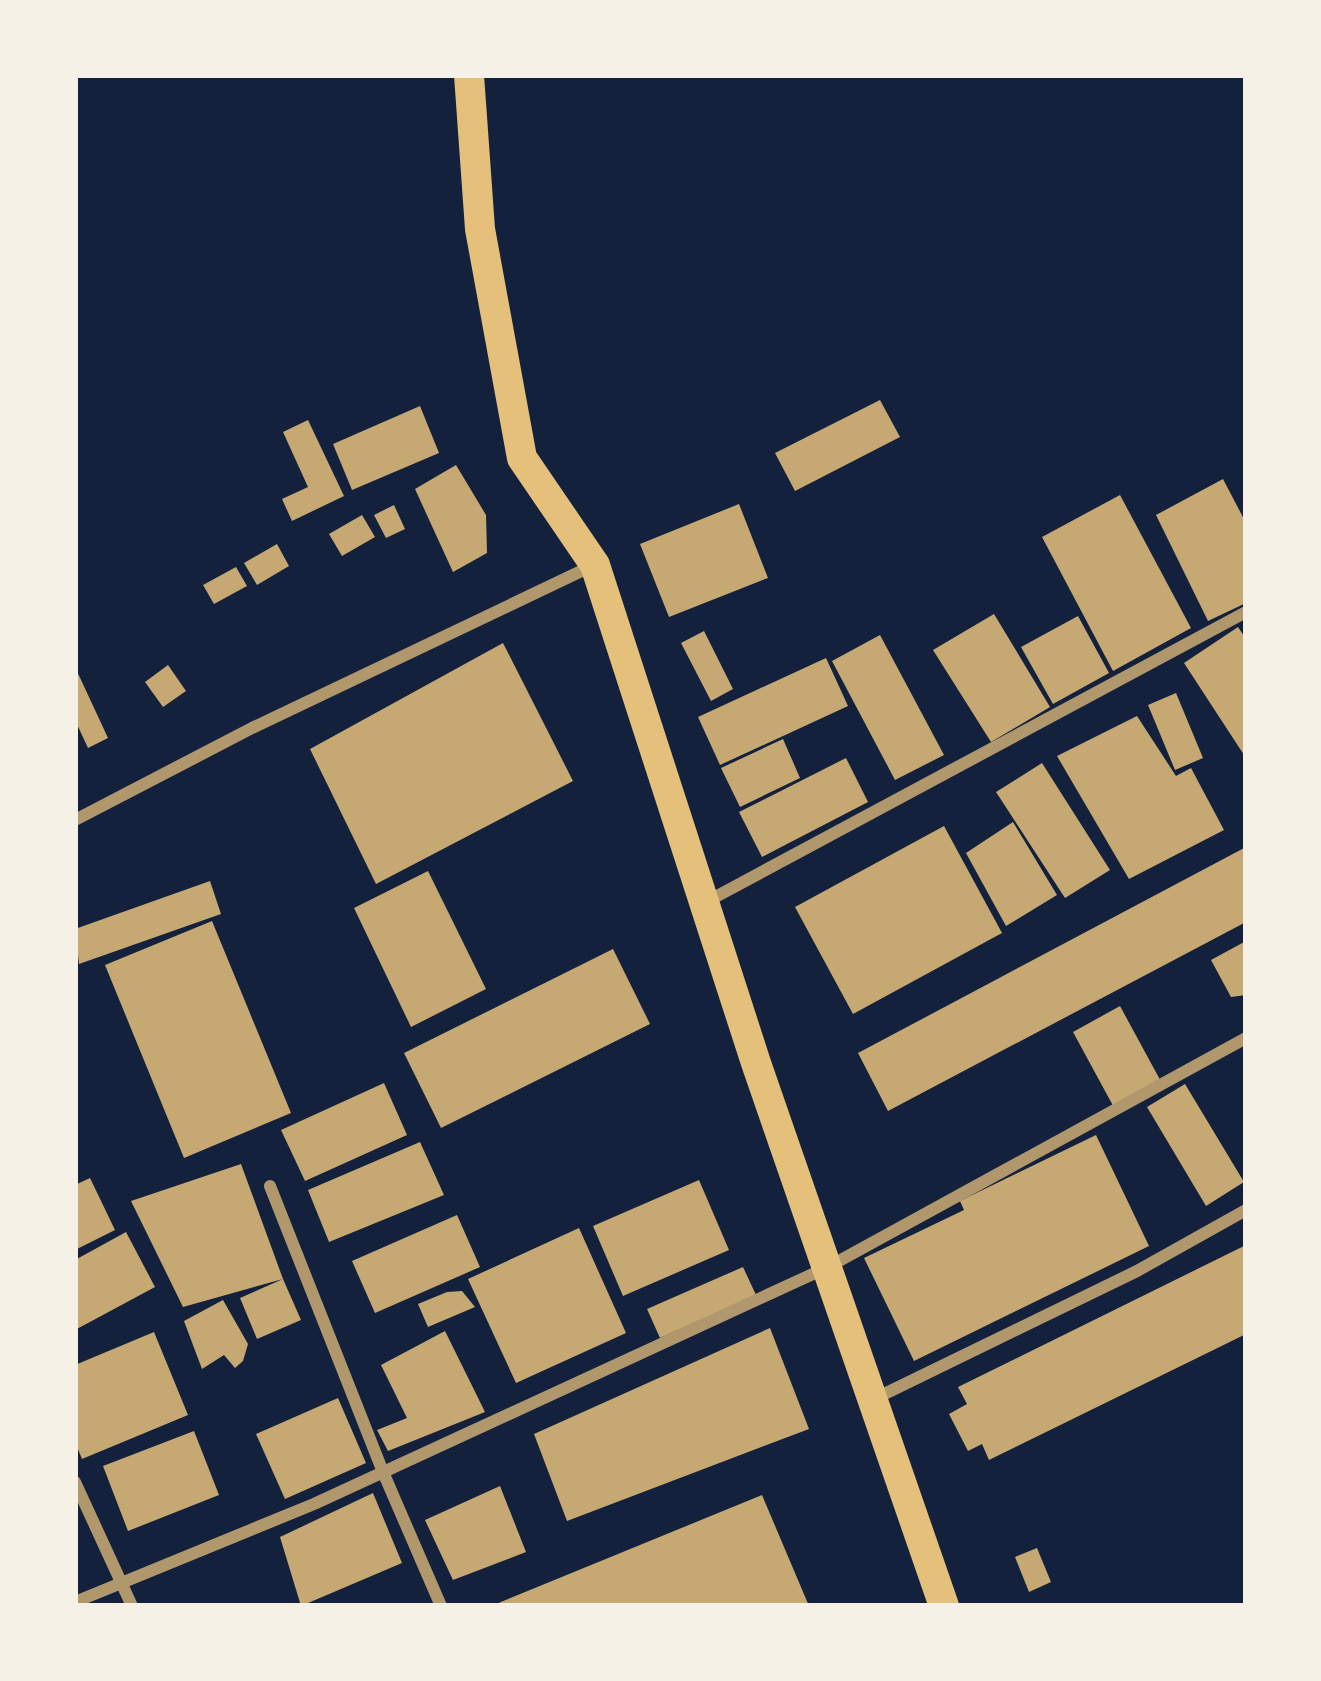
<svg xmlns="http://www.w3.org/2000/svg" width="1321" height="1681" font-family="'Fira Sans',sans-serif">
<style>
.building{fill:#c6a872}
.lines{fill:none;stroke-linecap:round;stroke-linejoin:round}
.minor{stroke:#b1986c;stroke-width:12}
.primary{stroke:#e5c07b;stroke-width:30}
</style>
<rect width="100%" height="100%" fill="#14213d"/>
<!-- building -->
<path class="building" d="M 880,400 L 900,437 L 795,491 L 775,453 Z
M 420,406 L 439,453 L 352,490 L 333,444 Z
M 308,420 L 344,496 L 292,521 L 282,499 L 308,487 L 283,432 Z
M 456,465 L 486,515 L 487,553 L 453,572 L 415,489 Z
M 1223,479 L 1246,523 L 1246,603 L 1208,621 L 1156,515 Z
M 1120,495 L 1191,628 L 1113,671 L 1042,537 Z
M 739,504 L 768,578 L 669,617 L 640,544 Z
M 394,505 L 405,529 L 386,538 L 374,515 Z
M 362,515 L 375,537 L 342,556 L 329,534 Z
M 277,544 L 289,566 L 257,585 L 244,563 Z
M 236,567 L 247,586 L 214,604 L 203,585 Z
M 994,614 L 1050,707 L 991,742 L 933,650 Z
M 1078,616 L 1109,673 L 1053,704 L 1021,647 Z
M 1238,627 L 1246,639 L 1246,758 L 1184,663 Z
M 704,631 L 733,689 L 711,701 L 681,643 Z
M 880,635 L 944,755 L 895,780 L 832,661 Z
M 503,643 L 573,781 L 376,884 L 310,749 Z
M 826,658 L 848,706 L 720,765 L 698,717 Z
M 168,665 L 186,691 L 163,707 L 145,682 Z
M 75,667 L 108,738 L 88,748 L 75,720 Z
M 1176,693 L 1203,758 L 1175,770 L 1148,705 Z
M 1137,716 L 1176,776 L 1191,768 L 1224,830 L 1129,879 L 1057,756 Z
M 783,739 L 800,778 L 740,807 L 721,768 Z
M 846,758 L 868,802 L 762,857 L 739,812 Z
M 1042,763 L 1110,870 L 1065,898 L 996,792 Z
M 1013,822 L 1057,895 L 1006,926 L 966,853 Z
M 944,826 L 1002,933 L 853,1014 L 795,907 Z
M 1246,847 L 1246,922 L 888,1111 L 858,1053 Z
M 428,871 L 486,989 L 411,1027 L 354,908 Z
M 210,881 L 221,914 L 79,964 L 75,929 Z
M 212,921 L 291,1113 L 184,1158 L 105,965 Z
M 1246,941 L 1246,995 L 1231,997 L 1211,960 Z
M 613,949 L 650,1024 L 441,1128 L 404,1053 Z
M 1120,1006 L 1164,1087 L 1117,1113 L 1073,1032 Z
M 384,1083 L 407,1135 L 305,1181 L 281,1130 Z
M 1185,1084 L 1244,1182 L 1206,1206 L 1147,1107 Z
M 1096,1135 L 1149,1246 L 914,1361 L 864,1258 L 964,1210 L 960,1201 Z
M 420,1142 L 444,1195 L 329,1242 L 308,1190 Z
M 241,1164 L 283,1279 L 183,1307 L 131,1201 Z
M 90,1178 L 115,1230 L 75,1250 L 75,1185 Z
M 699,1180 L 729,1250 L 623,1296 L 593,1226 Z
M 457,1215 L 480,1267 L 375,1313 L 352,1261 Z
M 579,1228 L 626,1333 L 516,1383 L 468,1279 Z
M 126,1232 L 155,1287 L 75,1330 L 75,1260 Z
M 1246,1245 L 1246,1334 L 989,1460 L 982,1444 L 968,1451 L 949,1414 L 967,1404 L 958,1387 Z
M 743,1267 L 756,1295 L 660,1338 L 647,1309 Z
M 283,1279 L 301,1320 L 257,1339 L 240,1298 Z
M 462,1291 L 475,1307 L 428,1327 L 418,1304 L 447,1292 Z
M 223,1300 L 248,1344 L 243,1361 L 235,1368 L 224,1355 L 202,1369 L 184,1321 Z
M 770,1328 L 809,1429 L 567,1521 L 534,1434 Z
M 445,1331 L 485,1412 L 388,1451 L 377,1430 L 407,1418 L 381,1365 Z
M 154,1332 L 188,1415 L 82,1459 L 75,1442 L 75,1365 Z
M 338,1398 L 366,1463 L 285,1499 L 256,1434 Z
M 194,1431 L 219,1495 L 128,1531 L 103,1466 Z
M 500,1486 L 526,1552 L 453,1580 L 425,1520 Z
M 373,1493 L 402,1563 L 301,1606 L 280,1537 Z
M 762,1495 L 809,1606 L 491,1606 Z
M 1037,1548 L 1051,1582 L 1029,1592 L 1015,1557 Z"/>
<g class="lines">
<!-- minor -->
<path class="minor" d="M 75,820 L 252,728 L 594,565
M 706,902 L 1246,612
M 270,1186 L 383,1472 L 441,1606
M 874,1399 L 1137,1271 L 1246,1210
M 75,1482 L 132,1606
M 75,1602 L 314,1504 L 828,1267 L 1246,1038"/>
<!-- primary -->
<path class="primary" d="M 469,75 L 480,229 L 522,458 L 595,565 L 756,1063 L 944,1606"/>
</g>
<!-- border -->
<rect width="1321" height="1681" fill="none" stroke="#f6f1e7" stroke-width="156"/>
</svg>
